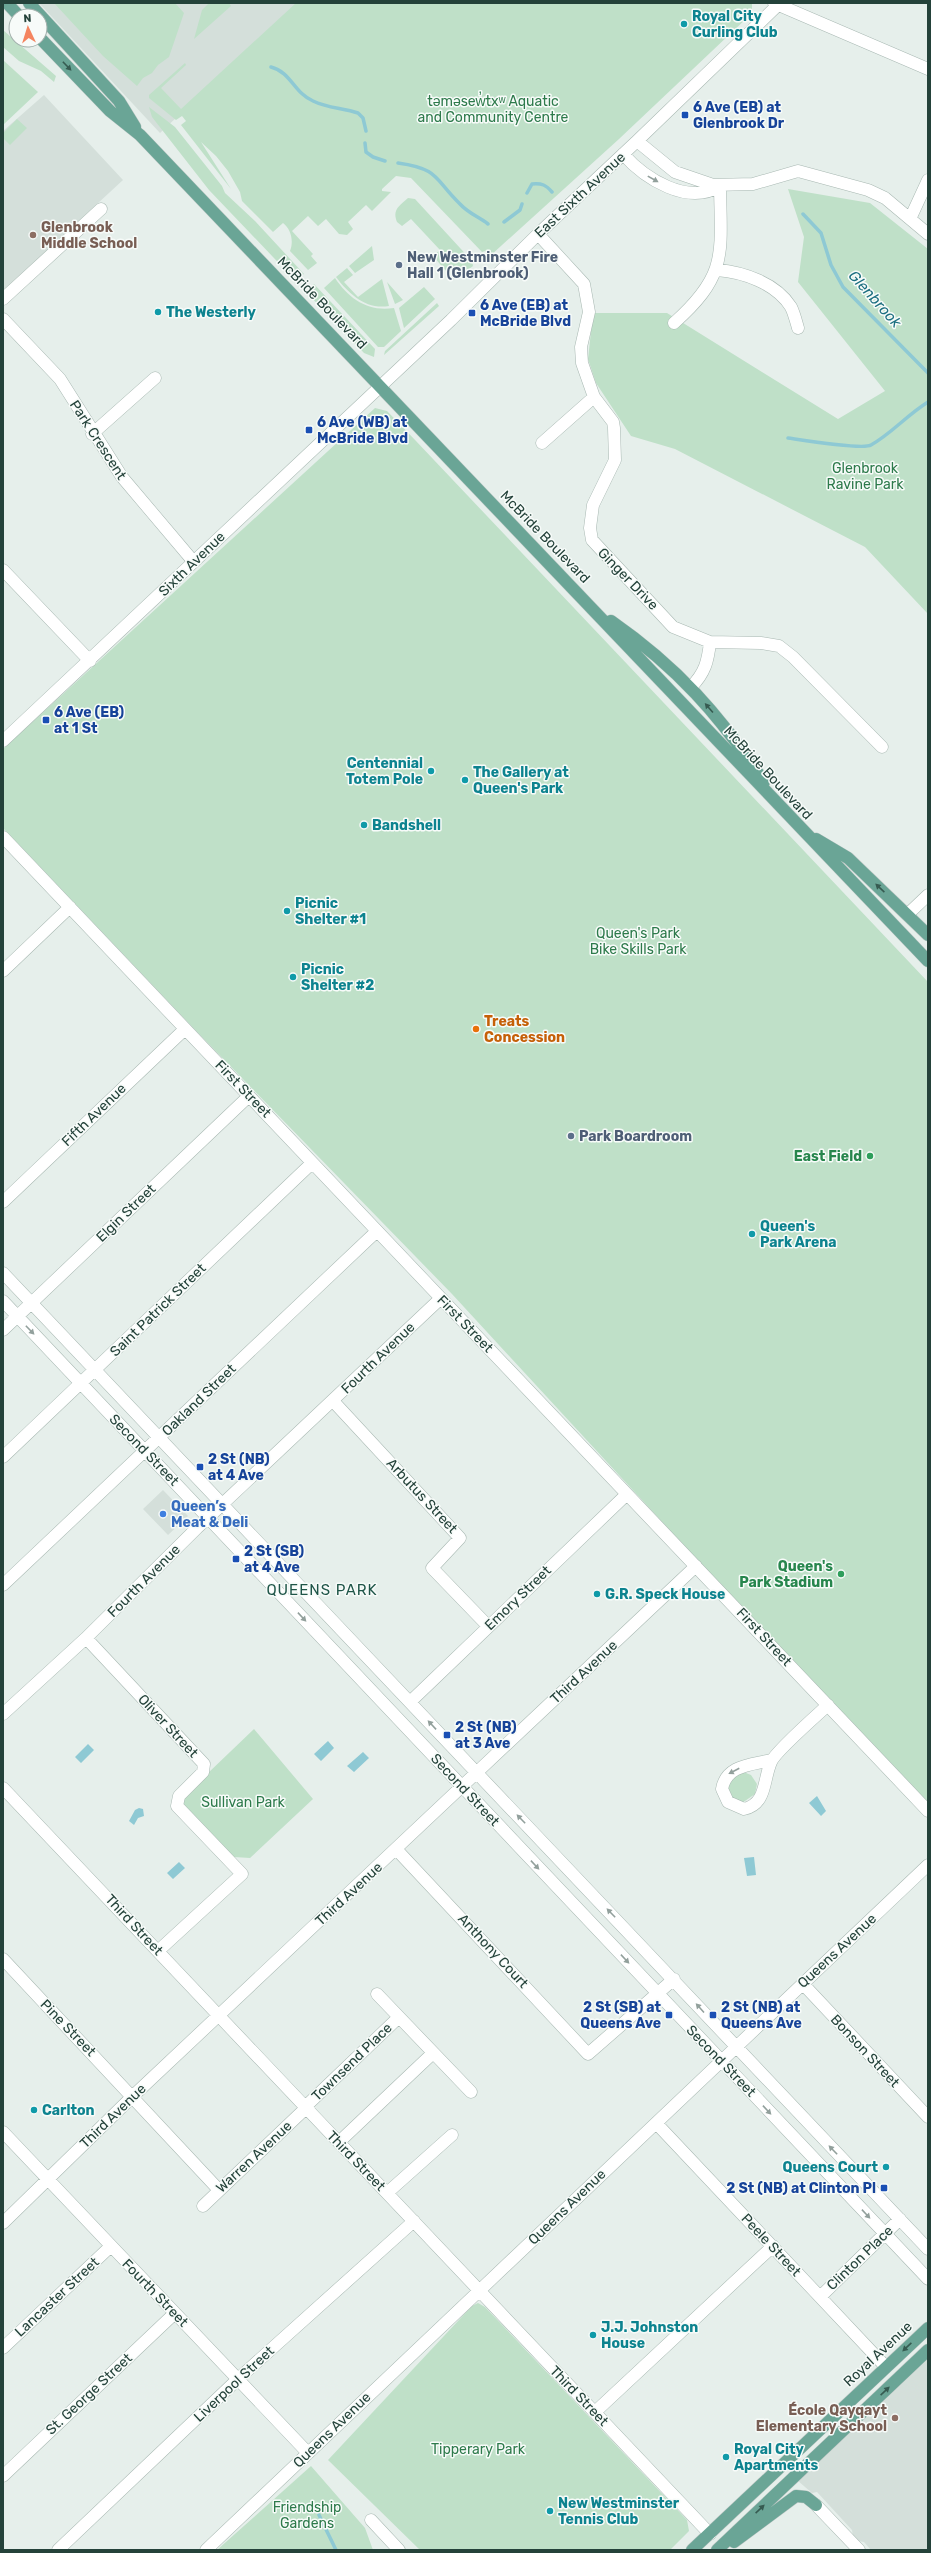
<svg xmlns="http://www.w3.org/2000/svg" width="931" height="2553" font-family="Rubik,sans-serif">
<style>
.built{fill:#d4dfda}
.green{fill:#bfe0c8}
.water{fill:#8ec9d4}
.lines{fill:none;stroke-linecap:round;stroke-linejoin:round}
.stream{stroke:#8ec9d4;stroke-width:3.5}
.minor-casing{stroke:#a8b8b2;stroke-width:13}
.major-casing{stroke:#c2cac8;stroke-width:13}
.minor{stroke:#fff;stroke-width:12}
.major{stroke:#6aa596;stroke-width:12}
.oneway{fill:#365b51}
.oneway2{fill:#92a09c}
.culture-dot{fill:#0f9aa8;stroke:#f7fbf9;stroke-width:1.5}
.transit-dot{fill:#1a4fb4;stroke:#f7fbf9;stroke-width:1.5}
.education-dot{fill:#8d6e63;stroke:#f7fbf9;stroke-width:1.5}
.service-dot{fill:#5c6f8a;stroke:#f7fbf9;stroke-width:1.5}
.food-dot{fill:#e8710a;stroke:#f7fbf9;stroke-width:1.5}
.leisure-dot{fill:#2e9e5b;stroke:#f7fbf9;stroke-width:1.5}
.shop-dot{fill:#3f7fe0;stroke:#f7fbf9;stroke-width:1.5}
.labels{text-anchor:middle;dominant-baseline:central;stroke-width:3;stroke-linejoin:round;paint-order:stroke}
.culture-label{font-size:14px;font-weight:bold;fill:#0d838f;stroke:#f7fbf9;text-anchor:start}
.park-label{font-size:14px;fill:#2d7a4b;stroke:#f7fbf9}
.transit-label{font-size:14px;font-weight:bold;fill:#164399;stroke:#f7fbf9;text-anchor:start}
.street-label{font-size:14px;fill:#24423a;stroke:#f7fbf9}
.education-label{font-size:14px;font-weight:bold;fill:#785e54;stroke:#f7fbf9;text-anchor:start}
.service-label{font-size:14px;font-weight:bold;fill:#4e5e75;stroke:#f7fbf9;text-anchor:start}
.food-label{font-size:14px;font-weight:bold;fill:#c56008;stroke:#f7fbf9;text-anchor:start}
.leisure-label{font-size:14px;font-weight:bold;fill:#27864d;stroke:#f7fbf9;text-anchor:end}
.shop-label{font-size:14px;font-weight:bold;fill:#366cbe;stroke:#f7fbf9;text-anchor:start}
.water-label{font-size:15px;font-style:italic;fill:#1c6f80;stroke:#f7fbf9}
.neighbourhood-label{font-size:15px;letter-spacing:1px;fill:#1f5548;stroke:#f7fbf9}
</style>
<rect width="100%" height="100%" fill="#e6efeb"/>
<!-- built -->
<path class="built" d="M 39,3 L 298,3 L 160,133 Z
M 44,95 L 123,180 L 3,291 L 3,131 Z
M 163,1490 L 188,1516 L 168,1535 L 143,1509 Z
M 928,2355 L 928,2550 L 871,2550 L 864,2542 L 858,2541 L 853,2536 L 852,2530 L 817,2492 L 812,2493 L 797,2480 Z"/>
<!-- green -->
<path class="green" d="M 54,3 L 175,3 L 184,13 L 169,57 L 158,65 L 152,73 L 143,78 L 137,86 L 103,56 Z
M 209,3 L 229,3 L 231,6 L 194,39 L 202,10 Z
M 296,3 L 752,3 L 752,13 L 748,17 L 619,139 L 490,256 L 485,251 L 482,252 L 411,178 L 396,176 L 382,189 L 382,191 L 391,192 L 372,211 L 366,205 L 348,222 L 353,229 L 347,235 L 339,234 L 326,219 L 318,226 L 308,216 L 292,231 L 313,254 L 311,256 L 317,263 L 308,270 L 290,251 C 294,241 291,229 283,223 L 273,232 L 242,201 L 240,192 L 228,171 L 216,156 L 201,142 L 231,189 L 181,125 L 186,121 L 182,116 L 176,120 L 149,98 L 149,95 L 185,63 L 186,65 L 161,88 L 181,109 Z
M 3,30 L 56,76 L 54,82 L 41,71 L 19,61 L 3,47 Z
M 3,60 L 38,92 L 3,125 Z
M 149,107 L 175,127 L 222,186 L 225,193 L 255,221 L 304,274 L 294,279 L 209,190 L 152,117 Z
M 17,119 L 27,128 L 10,145 L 3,138 L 3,133 Z
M 788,189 L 870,203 L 928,249 L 928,614 L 865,547 L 675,449 L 631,436 L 596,383 L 588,359 L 593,313 L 667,313 L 838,419 L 885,391 L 798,282 L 804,237 Z
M 408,198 L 415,199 L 472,261 L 473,266 L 456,279 L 453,279 L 433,256 L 440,250 L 411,219 L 402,226 L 397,222 C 392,210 399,206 408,198 Z
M 372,246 L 374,260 L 355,273 L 349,266 Z
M 347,268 L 353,275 L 344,282 L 358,297 L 382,279 L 389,306 C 366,310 349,294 336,277 Z
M 335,278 C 349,299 368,312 394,308 L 401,331 L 384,347 L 378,347 L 324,288 Z
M 387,282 L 403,300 L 395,304 Z
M 314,284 L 375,349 L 374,357 L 364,353 L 310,296 L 309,291 Z
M 424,287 L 435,299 L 404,328 L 399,308 Z
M 437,303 L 439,306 L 384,355 L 385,351 Z
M 375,408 L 387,411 L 416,441 L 928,982 L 928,1802 L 689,1551 L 452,1294 L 200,1035 L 3,828 L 3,749 Z
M 254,1729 L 313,1799 L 250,1858 L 234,1857 L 182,1803 L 183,1797 Z
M 741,1771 L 751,1775 L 757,1784 L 755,1794 L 742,1803 L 729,1797 L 726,1783 Z
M 478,2303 L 485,2307 L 687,2520 L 689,2531 L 670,2550 L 420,2550 L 328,2460 L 472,2306 Z
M 311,2466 L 365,2528 L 373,2550 L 217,2550 Z"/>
<!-- water -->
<path class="water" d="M 328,1741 L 334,1748 L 321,1761 L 314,1754 Z
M 88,1744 L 94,1750 L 81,1763 L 75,1757 Z
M 363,1752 L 369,1758 L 354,1772 L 347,1766 Z
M 817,1796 L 826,1811 L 821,1816 L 809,1803 Z
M 139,1808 L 143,1809 L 144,1816 L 138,1818 L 134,1825 L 129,1821 L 135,1810 Z
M 754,1857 L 756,1875 L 747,1876 L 744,1858 Z
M 179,1862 L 185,1868 L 173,1879 L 167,1873 Z"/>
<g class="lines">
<!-- stream -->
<path class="stream" d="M 271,67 C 291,72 294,93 313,101 C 327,108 343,108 358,113 L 363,118 L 366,131
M 365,143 L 366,152 L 373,157 L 385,161
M 398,163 C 440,169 434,179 460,204 C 468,213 479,217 488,224
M 527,193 L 532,184 C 542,183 546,185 552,192
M 803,214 L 821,233 L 831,265 L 843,287 L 928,373
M 504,222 L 520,210 L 522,204
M 788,438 C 802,440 863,450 871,445 C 891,434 907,415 928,402
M 319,2515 L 336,2550"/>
<!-- minor casing -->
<g class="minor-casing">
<path id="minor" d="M 774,3 L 928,69
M 637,141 L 675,172 L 713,185 L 753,184 L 798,171 L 868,190 L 885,198 L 928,234
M 623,154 C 645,179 688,206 720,186
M 910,219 L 928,180
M 538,234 L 584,284 L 589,312 L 581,347 L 582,363 L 594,397 L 613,422 L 614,428 L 615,460 L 593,505 L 590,528 L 592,540 L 673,627 L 710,642 L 761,643 L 779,646 L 793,657 L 882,747
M 717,270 C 743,272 776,283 791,307 C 794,313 796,321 798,328
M 3,299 L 101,209
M 3,319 L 60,379 L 122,477 L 193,561
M 674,323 C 728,275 721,254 720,186
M 92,434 L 155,378
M 542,443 L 594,397
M 3,570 L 90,661
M 691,687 C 705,673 708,661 710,642
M 3,741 L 451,320 L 538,234 L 637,141 L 780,3
M 3,837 L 928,1811
M 908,914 L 928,895
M 3,971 L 70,907
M 3,1202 L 185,1029
M 3,1273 L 928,2249
M 3,1301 L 928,2279
M 3,1330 L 249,1096
M 333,1401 L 460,1538 L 432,1568 L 488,1626
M 3,1457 L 312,1163
M 3,1585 L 377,1231
M 86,1638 L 204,1764 L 203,1772 L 179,1796 L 177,1806 L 242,1874 L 158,1951
M 410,1702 L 626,1495
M 3,1714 L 86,1638 L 197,1528 L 440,1299
M 771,1760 C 751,1765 726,1765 722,1789 L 728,1802 L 744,1809 C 767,1804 763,1780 771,1762 C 775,1752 817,1715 828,1705
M 3,1788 L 710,2534
M 396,1849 L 588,2054 L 674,1979
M 3,1959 L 219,2190
M 803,1984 L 928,2117
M 377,1994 L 471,2092
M 305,2107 L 399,2017
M 656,2123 L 886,2367
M 3,2132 L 308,2453
M 339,2142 L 433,2053
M 387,2193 L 452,2135
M 203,2206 L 306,2108
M 3,2223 L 133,2096 L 696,1566
M 820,2297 L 900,2219
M 3,2348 L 111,2246
M 595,2412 L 773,2246
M 3,2476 L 175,2313
M 816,2505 L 859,2550
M 371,2520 L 399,2550
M 58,2550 L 238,2379 L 414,2221
M 206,2550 L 928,1865"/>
</g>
<!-- major casing -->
<g class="major-casing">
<path id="major" d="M 7,3 L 19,16
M 29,3 L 119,101 L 135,127
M 40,38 L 110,111 L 140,135 L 928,961
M 611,621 C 677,667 720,715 764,782
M 816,839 L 848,858 L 928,935
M 734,2542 L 796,2496 L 806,2497 L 816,2505
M 692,2550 L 928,2328
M 717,2550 L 928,2350"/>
</g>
<!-- minor -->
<use href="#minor" class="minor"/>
<!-- major -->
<use href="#major" class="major"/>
</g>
<!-- one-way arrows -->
<defs><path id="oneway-solid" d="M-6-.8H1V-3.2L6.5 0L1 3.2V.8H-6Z"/></defs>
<g class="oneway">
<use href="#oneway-solid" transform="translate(67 66) rotate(46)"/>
<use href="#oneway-solid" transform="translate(709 708) rotate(-131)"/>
<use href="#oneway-solid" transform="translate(880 888) rotate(-137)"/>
<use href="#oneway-solid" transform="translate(907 2347) rotate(137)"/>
<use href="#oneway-solid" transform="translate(885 2391) rotate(-43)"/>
<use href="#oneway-solid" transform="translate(760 2509) rotate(-43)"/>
</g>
<g class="oneway2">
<use href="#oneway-solid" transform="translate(653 179) rotate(29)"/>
<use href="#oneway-solid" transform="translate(30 1330) rotate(46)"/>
<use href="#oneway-solid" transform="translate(302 1617) rotate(47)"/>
<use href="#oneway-solid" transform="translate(432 1725) rotate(-133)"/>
<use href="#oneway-solid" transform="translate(734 1771) rotate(152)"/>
<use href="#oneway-solid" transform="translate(521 1819) rotate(-134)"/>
<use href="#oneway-solid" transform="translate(535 1865) rotate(47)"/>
<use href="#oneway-solid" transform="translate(611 1913) rotate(-134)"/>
<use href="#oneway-solid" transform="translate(625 1959) rotate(47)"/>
<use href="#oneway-solid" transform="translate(700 2008) rotate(-132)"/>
<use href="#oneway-solid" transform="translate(767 2110) rotate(47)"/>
<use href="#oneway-solid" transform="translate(833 2150) rotate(-134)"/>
<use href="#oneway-solid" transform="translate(866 2214) rotate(47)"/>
</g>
<!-- markers -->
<g class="culture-dot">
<circle cx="684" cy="24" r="4"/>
<circle cx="158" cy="312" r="4"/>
<circle cx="431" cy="771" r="4"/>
<circle cx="465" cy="780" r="4"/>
<circle cx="364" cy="825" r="4"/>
<circle cx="287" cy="911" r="4"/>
<circle cx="293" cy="977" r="4"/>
<circle cx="752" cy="1234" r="4"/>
<circle cx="597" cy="1594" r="4"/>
<circle cx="34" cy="2110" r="4"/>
<circle cx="886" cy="2167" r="4"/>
<circle cx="593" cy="2335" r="4"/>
<circle cx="726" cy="2457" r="4"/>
<circle cx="550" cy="2511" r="4"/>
</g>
<g class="transit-dot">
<rect x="681" y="111" width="8" height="8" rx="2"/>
<rect x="468" y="309" width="8" height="8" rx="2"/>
<rect x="305" y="426" width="8" height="8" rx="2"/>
<rect x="42" y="716" width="8" height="8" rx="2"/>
<rect x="196" y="1463" width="8" height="8" rx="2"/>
<rect x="232" y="1555" width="8" height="8" rx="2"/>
<rect x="443" y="1731" width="8" height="8" rx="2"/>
<rect x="665" y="2011" width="8" height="8" rx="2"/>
<rect x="709" y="2011" width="8" height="8" rx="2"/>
<rect x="880" y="2184" width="8" height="8" rx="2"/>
</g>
<g class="education-dot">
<circle cx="33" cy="235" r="4"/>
<circle cx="895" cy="2418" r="4"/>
</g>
<g class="service-dot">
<circle cx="399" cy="265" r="4"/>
<circle cx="571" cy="1136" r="4"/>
</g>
<circle class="food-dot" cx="476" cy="1029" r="4"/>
<g class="leisure-dot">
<circle cx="870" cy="1156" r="4"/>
<circle cx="841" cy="1574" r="4"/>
</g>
<circle class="shop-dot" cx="163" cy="1514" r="4"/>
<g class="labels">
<!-- culture labels -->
<g class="culture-label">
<text x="692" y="16">Royal City<tspan x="692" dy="16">Curling Club</tspan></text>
<text x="166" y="312">The Westerly</text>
<text x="423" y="763" text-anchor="end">Centennial<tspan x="423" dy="16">Totem Pole</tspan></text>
<text x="473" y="772">The Gallery at<tspan x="473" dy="16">Queen's Park</tspan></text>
<text x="372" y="825">Bandshell</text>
<text x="295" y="903">Picnic<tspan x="295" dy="16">Shelter #1</tspan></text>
<text x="301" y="969">Picnic<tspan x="301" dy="16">Shelter #2</tspan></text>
<text x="760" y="1226">Queen's<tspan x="760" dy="16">Park Arena</tspan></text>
<text x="605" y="1594">G.R. Speck House</text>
<text x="42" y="2110">Carlton</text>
<text x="878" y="2167" text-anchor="end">Queens Court</text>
<text x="601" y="2327">J.J. Johnston<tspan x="601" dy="16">House</tspan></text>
<text x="734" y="2449">Royal City<tspan x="734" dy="16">Apartments</tspan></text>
<text x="558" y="2503">New Westminster<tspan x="558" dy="16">Tennis Club</tspan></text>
</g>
<!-- park labels -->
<g class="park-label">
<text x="493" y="101">təməsew̓txʷ Aquatic<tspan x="493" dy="16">and Community Centre</tspan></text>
<text x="865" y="468">Glenbrook<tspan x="865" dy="16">Ravine Park</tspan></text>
<text x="638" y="933">Queen's Park<tspan x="638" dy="16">Bike Skills Park</tspan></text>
<text x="243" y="1802">Sullivan Park</text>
<text x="478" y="2449">Tipperary Park</text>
<text x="307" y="2507">Friendship<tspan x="307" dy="16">Gardens</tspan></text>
</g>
<!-- transit labels -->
<g class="transit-label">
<text x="693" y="107">6 Ave (EB) at<tspan x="693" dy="16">Glenbrook Dr</tspan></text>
<text x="480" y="305">6 Ave (EB) at<tspan x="480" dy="16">McBride Blvd</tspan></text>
<text x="317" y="422">6 Ave (WB) at<tspan x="317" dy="16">McBride Blvd</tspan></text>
<text x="54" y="712">6 Ave (EB)<tspan x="54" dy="16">at 1 St</tspan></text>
<text x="208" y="1459">2 St (NB)<tspan x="208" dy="16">at 4 Ave</tspan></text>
<text x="244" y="1551">2 St (SB)<tspan x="244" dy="16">at 4 Ave</tspan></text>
<text x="455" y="1727">2 St (NB)<tspan x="455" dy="16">at 3 Ave</tspan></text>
<text x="661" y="2007" text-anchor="end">2 St (SB) at<tspan x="661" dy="16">Queens Ave</tspan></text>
<text x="721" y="2007">2 St (NB) at<tspan x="721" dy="16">Queens Ave</tspan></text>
<text x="876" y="2188" text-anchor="end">2 St (NB) at Clinton Pl</text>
</g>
<!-- street labels -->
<g class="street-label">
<text transform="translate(580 195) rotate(-43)">East Sixth Avenue</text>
<text transform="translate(322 303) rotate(46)">McBride Boulevard</text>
<text transform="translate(98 440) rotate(57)">Park Crescent</text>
<text transform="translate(545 537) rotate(46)">McBride Boulevard</text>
<text transform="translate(192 564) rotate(-44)">Sixth Avenue</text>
<text transform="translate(628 579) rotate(46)">Ginger Drive</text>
<text transform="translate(768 773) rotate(47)">McBride Boulevard</text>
<text transform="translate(243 1089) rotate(46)">First Street</text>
<text transform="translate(94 1115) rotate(-44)">Fifth Avenue</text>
<text transform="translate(126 1213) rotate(-44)">Elgin Street</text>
<text transform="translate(158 1310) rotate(-44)">Saint Patrick Street</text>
<text transform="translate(465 1324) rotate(46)">First Street</text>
<text transform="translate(378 1358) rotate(-44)">Fourth Avenue</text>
<text transform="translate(199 1400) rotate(-44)">Oakland Street</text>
<text transform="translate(144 1450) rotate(46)">Second Street</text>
<text transform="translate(422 1496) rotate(47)">Arbutus Street</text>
<text transform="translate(144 1581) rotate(-45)">Fourth Avenue</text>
<text transform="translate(518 1598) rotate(-44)">Emory Street</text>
<text transform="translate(764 1637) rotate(47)">First Street</text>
<text transform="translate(584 1672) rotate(-43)">Third Avenue</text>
<text transform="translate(168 1726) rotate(47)">Oliver Street</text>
<text transform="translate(465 1790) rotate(47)">Second Street</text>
<text transform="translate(349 1894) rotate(-43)">Third Avenue</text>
<text transform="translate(134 1925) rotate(47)">Third Street</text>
<text transform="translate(493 1951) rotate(47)">Anthony Court</text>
<text transform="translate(837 1951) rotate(-43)">Queens Avenue</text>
<text transform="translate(68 2028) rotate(46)">Pine Street</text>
<text transform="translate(865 2051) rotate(47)">Bonson Street</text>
<text transform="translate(721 2061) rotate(46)">Second Street</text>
<text transform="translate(352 2062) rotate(-44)">Townsend Place</text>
<text transform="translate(113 2116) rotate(-44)">Third Avenue</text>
<text transform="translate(254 2157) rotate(-43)">Warren Avenue</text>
<text transform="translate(356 2161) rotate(46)">Third Street</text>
<text transform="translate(567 2207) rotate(-44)">Queens Avenue</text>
<text transform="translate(771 2245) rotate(47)">Peele Street</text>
<text transform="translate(860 2258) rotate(-44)">Clinton Place</text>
<text transform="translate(155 2293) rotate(46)">Fourth Street</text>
<text transform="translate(57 2297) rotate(-43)">Lancaster Street</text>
<text transform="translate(878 2354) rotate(-43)">Royal Avenue</text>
<text transform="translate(234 2384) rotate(-43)">Liverpool Street</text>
<text transform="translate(89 2394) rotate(-43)">St. George Street</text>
<text transform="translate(579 2396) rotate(46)">Third Street</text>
<text transform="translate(332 2430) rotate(-44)">Queens Avenue</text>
</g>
<!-- education labels -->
<g class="education-label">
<text x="41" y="227">Glenbrook<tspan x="41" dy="16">Middle School</tspan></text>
<text x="887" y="2410" text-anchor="end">École Qayqayt<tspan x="887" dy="16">Elementary School</tspan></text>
</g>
<!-- service labels -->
<g class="service-label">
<text x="407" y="257">New Westminster Fire<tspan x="407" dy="16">Hall 1 (Glenbrook)</tspan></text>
<text x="579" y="1136">Park Boardroom</text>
</g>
<!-- food labels -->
<g class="food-label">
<text x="484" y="1021">Treats<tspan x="484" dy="16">Concession</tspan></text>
</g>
<!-- leisure labels -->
<g class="leisure-label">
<text x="862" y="1156">East Field</text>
<text x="833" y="1566">Queen's<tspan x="833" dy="16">Park Stadium</tspan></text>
</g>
<!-- shop labels -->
<g class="shop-label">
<text x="171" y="1506">Queen’s<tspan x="171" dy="16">Meat &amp; Deli</tspan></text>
</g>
<!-- water labels -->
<g class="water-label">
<text transform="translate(875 299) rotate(48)">Glenbrook</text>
</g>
<!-- neighbourhood labels -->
<g class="neighbourhood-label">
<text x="322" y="1590">QUEENS PARK</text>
</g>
</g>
<!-- border -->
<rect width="931" height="2553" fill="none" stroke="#24423a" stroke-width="8"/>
<!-- north arrow -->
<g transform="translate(28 28) rotate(356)"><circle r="19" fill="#f7fbf9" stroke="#a3b1ad"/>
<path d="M0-3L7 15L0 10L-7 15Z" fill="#f4845f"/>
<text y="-6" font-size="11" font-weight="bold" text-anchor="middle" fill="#24423a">N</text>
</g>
</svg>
